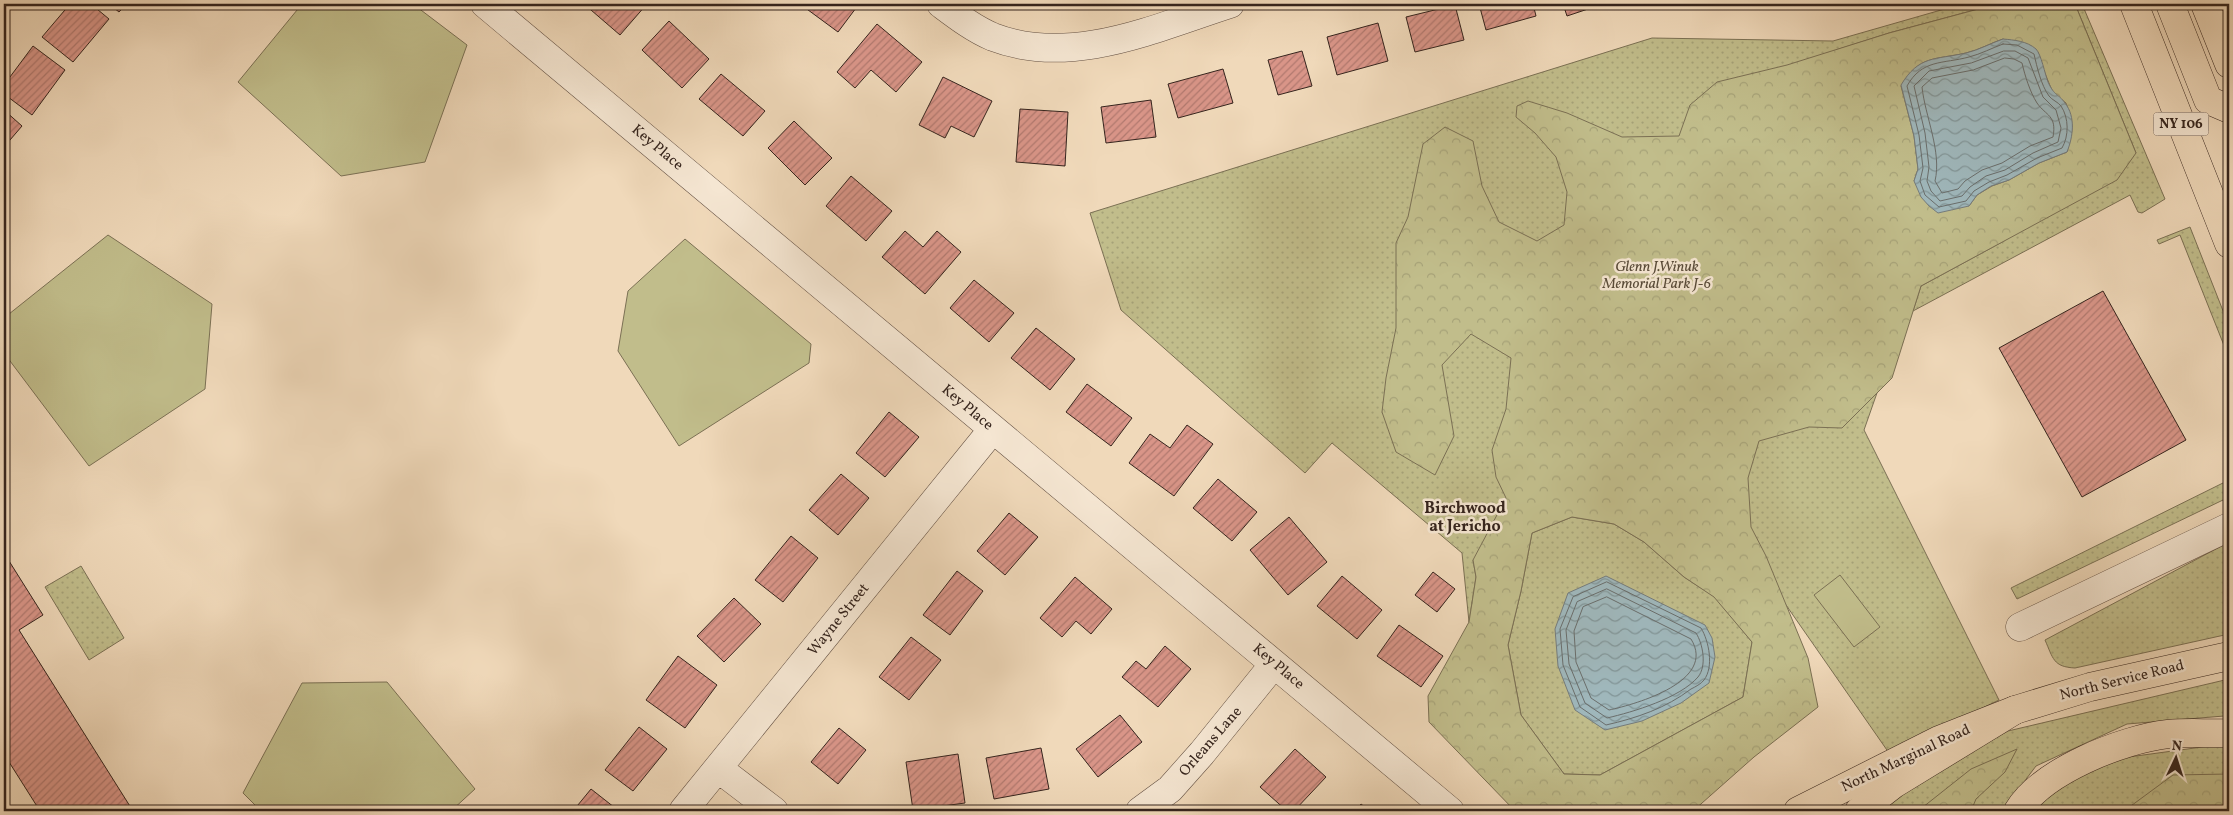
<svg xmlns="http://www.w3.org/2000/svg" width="2233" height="815" font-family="Vollkorn,serif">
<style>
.grass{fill:url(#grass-dots);stroke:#7b7054}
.forest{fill:url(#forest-crowns);stroke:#7b7054;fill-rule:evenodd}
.pitch{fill:#c1bd8b;stroke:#7b7054}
.water{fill:url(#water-waves);stroke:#757c7c}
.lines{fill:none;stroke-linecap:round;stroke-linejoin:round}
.shore{stroke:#6a6e6c;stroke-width:1}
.building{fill:url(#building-hatch);stroke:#35241d}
.minor-casing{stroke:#645144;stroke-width:29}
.major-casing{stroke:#35241d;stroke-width:29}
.highway-casing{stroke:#35241d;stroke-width:29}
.minor{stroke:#f5e6d2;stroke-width:28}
.major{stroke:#f0d9ba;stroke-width:28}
.highway{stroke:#f0d9ba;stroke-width:28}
.labels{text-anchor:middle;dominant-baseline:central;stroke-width:5;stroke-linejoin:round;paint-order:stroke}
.shield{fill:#f5e6d2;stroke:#6f5e53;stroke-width:1}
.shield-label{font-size:14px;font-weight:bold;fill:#35241d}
.street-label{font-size:15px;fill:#35241d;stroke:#f5e6d2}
.park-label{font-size:15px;font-style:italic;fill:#584a38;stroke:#f5e6d2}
.neighbourhood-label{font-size:16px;font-weight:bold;fill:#35241d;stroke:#f5e6d2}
</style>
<defs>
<pattern id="grass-dots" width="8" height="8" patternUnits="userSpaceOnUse" patternTransform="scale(1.25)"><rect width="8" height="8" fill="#c1bd8b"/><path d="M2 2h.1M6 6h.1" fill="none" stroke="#a6a278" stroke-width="1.8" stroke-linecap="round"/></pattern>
<pattern id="forest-crowns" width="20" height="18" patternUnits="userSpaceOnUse" patternTransform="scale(1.25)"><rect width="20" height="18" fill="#c1bd8b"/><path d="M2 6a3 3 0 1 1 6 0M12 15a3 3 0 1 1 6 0" fill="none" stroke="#a6a278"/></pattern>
<pattern id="water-waves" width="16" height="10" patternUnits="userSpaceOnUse" patternTransform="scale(1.25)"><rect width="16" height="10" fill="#9fb7bb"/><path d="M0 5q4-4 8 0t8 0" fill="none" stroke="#829597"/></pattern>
<pattern id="building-hatch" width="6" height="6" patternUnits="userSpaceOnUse" patternTransform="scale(1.25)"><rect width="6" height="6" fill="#d99588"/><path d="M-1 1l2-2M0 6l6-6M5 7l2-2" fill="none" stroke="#b1796f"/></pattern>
</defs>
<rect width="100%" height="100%" fill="#f0d9ba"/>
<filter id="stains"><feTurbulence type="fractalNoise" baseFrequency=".004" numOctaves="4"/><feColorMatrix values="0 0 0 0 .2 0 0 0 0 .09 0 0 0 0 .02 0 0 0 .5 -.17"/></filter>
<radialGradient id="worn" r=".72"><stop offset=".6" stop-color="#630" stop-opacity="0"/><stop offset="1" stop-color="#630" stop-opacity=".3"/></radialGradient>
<!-- grass -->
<path class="grass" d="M 1962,4 L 1997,4 L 1889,33 L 1836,50 L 1905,313 L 1864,430 L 1999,700 L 1889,753 L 1763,572 L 1573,488 L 1473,560 L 1476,577 L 1469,622 L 1462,553 L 1332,443 L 1305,473 L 1121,310 L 1090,213 L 1652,38 L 1833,41 Z
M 2075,4 L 2082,4 L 2165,199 L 2142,213 L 2138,212 L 2130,195 L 1913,311 L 1921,286 L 2004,241 L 2136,153 Z
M 2190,227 L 2229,326 L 2229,358 L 2180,235 L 2159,244 L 2157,240 Z
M 2229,480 L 2229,514 L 2223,500 L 2017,599 L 2011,588 Z
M 1572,517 L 1614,524 L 1644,542 L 1684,577 L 1715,597 L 1752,642 L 1743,697 L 1600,775 L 1564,774 L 1521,715 L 1508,645 L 1521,591 L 1532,533 Z
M 2229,542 L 2229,634 L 2075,668 C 2053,667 2053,658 2045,640 Z
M 81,566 L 124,638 L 89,660 L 45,587 Z
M 2229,679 L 2229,717 L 2224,716 L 2127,724 L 2036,766 L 2002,811 L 1879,811 L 1914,784 L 2008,731 Z
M 2224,744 L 2229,745 L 2229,811 L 2030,811 L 2039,795 L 2114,759 Z"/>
<!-- forest -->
<path class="forest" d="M 1997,4 L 2075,4 L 2136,153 L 2117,180 L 1921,286 L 1892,378 L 1842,428 L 1809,427 L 1759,441 L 1748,478 L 1751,527 L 1766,556 L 1808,658 L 1818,707 L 1754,757 L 1693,811 L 1515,811 L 1429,722 L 1428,696 L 1469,622 L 1476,577 L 1473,560 L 1506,498 L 1496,477 L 1492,450 L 1506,409 L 1511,358 L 1471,334 L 1442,365 L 1454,436 L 1435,475 L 1396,452 L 1382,412 L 1386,378 L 1396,328 L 1396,243 L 1408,217 L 1423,144 L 1445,127 L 1473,141 L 1482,186 L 1499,222 L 1537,241 L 1564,225 L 1567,192 L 1556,157 L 1535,133 L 1516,117 L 1517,106 L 1528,101 L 1567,113 L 1622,137 L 1679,136 L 1690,105 L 1717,82 L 1787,65 L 1889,33 ZM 2003,39 L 2038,52 L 2042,66 L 2053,93 L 2066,103 L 2069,114 L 2072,127 L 2067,152 L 2039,163 L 2009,180 L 1992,186 L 1977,195 L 1969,206 L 1914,181 L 1918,169 L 1914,136 L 1901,86 C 1919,55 1935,60 1966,53 C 1979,50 1991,43 2003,39 ZM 1572,517 L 1614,524 L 1644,542 L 1684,577 L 1714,597 L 1752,642 L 1743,697 L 1600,775 L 1564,774 L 1521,715 L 1508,645 L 1521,591 L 1532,533 Z
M 2017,749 L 2005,772 L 1976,799 L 1971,811 L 1918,811 L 1971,769 Z
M 2229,774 L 2229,811 L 2124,811 L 2173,775 Z"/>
<!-- pitch -->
<path class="pitch" d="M 302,4 L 413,4 L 467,45 L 425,162 L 341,176 L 238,82 Z
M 108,235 L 212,304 L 205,389 L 89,466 L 4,353 L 4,318 Z
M 685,239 L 811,344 L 809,363 L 679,446 L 618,351 L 628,291 Z
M 1840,575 L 1880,627 L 1854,647 L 1814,595 Z
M 387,682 L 475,789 L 451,811 L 261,811 L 243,793 L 302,683 Z"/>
<!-- water -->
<path class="water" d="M 2003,39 C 2014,40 2027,41 2036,49 C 2041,54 2045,74 2048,82 C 2055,97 2058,93 2065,103 C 2076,117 2073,137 2067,152 L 2039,163 L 2009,180 L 1991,186 L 1977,195 L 1969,206 L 1938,213 L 1929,206 L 1921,197 L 1914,181 L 1918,169 L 1914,136 L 1901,85 C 1919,55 1935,60 1966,53 C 1979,50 1991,43 2003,39 Z
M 1606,576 L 1705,625 L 1712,638 L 1715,657 L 1709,683 L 1681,703 L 1642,721 L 1605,730 L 1575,710 L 1558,666 L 1555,629 L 1568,593 Z"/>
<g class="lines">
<!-- shore -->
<path class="shore" d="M 2003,44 L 2017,45 L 2034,54 C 2037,67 2041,85 2049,96 C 2052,100 2058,102 2061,106 C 2069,118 2069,136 2062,148 L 2037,158 L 2007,175 L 1989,182 L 1974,191 L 1966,201 L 1939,207 L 1925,195 L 1920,181 L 1923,168 L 1919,135 L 1907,86 C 1922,59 1943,64 1969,57 C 1981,54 1992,48 2003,44 Z
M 2004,51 L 2015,51 L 2028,58 L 2043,97 L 2056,110 L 2061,128 L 2058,142 L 2033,153 L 2005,170 L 1986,176 L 1970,187 L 1962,196 L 1940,201 L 1931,191 L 1927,181 L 1929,167 L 1925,133 L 1914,86 L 1929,71 L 1971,63 Z
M 2005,58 L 2014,59 L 2022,63 C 2025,76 2030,92 2037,103 C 2046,116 2057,115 2053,137 L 2030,146 L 2002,163 L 1982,170 L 1965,181 L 1958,189 L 1942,193 L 1935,181 C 1942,152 1925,116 1922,87 L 1932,78 L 1973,70 Z
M 1607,582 L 1701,628 C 1709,641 1714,667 1704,680 C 1701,684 1695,687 1691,689 C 1666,708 1637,718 1606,725 L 1580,707 L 1563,665 L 1560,629 L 1573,597 Z
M 1607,589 L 1696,633 C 1703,644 1707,666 1698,677 C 1680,698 1633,712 1607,718 L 1585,703 L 1569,664 L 1566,630 L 1577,602 Z
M 1607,597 L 1691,639 C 1717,681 1637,704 1609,710 L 1591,698 L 1576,662 L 1574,631 L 1583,607 Z"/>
</g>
<!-- building -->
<path class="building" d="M 70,4 L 91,4 L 109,19 L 73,62 L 42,37 Z
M 109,4 L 127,4 L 119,12 Z
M 584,4 L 645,4 L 646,5 L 620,35 Z
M 800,4 L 859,4 L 838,32 Z
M 1479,4 L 1533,4 L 1536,16 L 1486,30 Z
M 1563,4 L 1597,4 L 1597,6 L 1567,16 Z
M 1455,5 L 1464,40 L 1415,52 L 1406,17 Z
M 669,21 L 709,59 L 682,88 L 642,50 Z
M 1378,23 L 1388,61 L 1337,75 L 1327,37 Z
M 877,24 L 922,62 L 896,92 L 871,70 L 855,88 L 837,72 Z
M 33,46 L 65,70 L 32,115 L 4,94 L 4,85 Z
M 1302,51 L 1312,86 L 1278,95 L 1268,60 Z
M 1223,69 L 1233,103 L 1178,118 L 1168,84 Z
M 721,74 L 765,111 L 743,136 L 699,99 Z
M 943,77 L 992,101 L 974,137 L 951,126 L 945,138 L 919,125 Z
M 1151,100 L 1156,137 L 1106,143 L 1101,107 Z
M 1020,109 L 1068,112 L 1065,166 L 1016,162 Z
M 4,110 L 22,126 L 4,147 Z
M 794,121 L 832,158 L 805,185 L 768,148 Z
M 851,176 L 892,211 L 866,241 L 826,206 Z
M 905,231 L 923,247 L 937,231 L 961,252 L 925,294 L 882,257 Z
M 974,280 L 1014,313 L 989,342 L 950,308 Z
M 2103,291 L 2186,440 L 2082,497 L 1999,348 Z
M 1036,328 L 1075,359 L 1050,390 L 1011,358 Z
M 1087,384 L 1132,418 L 1111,446 L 1066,412 Z
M 889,412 L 919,437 L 885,477 L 856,453 Z
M 1187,425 L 1213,444 L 1174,496 L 1129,463 L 1150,434 L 1170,448 Z
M 841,474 L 869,498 L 838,535 L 809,510 Z
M 1218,479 L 1257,512 L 1232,541 L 1193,508 Z
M 1009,513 L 1038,537 L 1005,575 L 977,551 Z
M 1289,517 L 1327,562 L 1288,595 L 1250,550 Z
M 791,536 L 818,558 L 783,602 L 755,580 Z
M 4,553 L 43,615 L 19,630 L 133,811 L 40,811 L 4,754 Z
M 957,571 L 983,591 L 950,635 L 923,615 Z
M 1433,572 L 1455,589 L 1437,612 L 1415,595 Z
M 1342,576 L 1382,610 L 1357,639 L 1317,606 Z
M 1075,577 L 1112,609 L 1091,634 L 1076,621 L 1062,637 L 1040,618 Z
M 734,598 L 761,624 L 724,662 L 697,636 Z
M 1399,625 L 1443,656 L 1421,687 L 1377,656 Z
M 911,637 L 941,660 L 909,700 L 879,677 Z
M 1165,646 L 1191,669 L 1158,707 L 1122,677 L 1136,661 L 1146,669 Z
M 678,656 L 717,685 L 685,728 L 646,700 Z
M 1120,715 L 1142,742 L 1098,777 L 1076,749 Z
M 639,727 L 667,749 L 633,791 L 605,770 Z
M 839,728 L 866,750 L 838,784 L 811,762 Z
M 1041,748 L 1049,789 L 994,799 L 986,758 Z
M 1295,749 L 1326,777 L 1294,811 L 1287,811 L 1260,787 Z
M 958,754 L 965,803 L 913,810 L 906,762 Z
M 591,789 L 619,811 L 573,811 Z
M 1361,804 L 1370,811 L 1355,811 Z"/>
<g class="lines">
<!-- minor casing -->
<g class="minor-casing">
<path id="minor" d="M 485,4 L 1450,811
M 941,4 C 957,16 974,29 993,37 C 1071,67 1155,28 1230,4
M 2020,627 L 2229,527
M 719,769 L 774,811
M 683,811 L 993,429
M 1140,811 L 1170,789 L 1202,753 L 1274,664"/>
</g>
<!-- major casing -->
<g class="major-casing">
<path id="major" d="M 2134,4 L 2229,244
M 2170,4 L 2208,100 L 2229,109
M 2205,4 L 2229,64
M 1798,811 L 1939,740 L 2015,710 L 2090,687 L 2229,656"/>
</g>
<!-- highway casing -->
<g class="highway-casing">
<path id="highway" d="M 1859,811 L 1894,784 L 2015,710
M 2018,811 C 2042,771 2123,739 2168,734 C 2188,732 2209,734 2229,733"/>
</g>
<!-- minor -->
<use href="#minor" class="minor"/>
<!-- major -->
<use href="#major" class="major"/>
<!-- highway -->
<use href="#highway" class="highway"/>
</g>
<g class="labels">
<!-- shield labels -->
<rect class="shield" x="2153.5" y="112.5" width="55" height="23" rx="4"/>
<g class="shield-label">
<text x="2181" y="124">NY 106</text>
</g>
<!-- street labels -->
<g class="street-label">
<text transform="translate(657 148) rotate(40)">Key Place</text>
<text transform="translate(967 408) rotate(40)">Key Place</text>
<text transform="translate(839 620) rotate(-51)">Wayne Street</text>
<text transform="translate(1278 667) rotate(40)">Key Place</text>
<text transform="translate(2122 681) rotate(-14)">North Service Road</text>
<text transform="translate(1211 742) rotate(-49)">Orleans Lane</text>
<text transform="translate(1906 759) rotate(-25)">North Marginal Road</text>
</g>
<!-- park labels -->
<g class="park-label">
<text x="1657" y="267">Glenn J.Winuk<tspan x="1657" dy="17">Memorial Park J-6</tspan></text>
</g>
<!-- neighbourhood labels -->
<g class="neighbourhood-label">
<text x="1465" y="509">Birchwood<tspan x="1465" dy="18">at Jericho</tspan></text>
</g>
</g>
<!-- margin -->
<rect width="2233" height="815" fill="none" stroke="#f0d9ba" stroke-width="20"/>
<rect x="5" y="5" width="2223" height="805" fill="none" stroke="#35241d" stroke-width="2.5"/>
<rect x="10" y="10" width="2213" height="795" fill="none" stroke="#35241d"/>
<!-- north arrow -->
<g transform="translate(2176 758) rotate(4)" stroke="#f5e6d2" stroke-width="4" paint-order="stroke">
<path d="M0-4L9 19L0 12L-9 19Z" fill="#35241d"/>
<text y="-8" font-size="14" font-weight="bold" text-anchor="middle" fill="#35241d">N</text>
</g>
<rect width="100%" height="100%" filter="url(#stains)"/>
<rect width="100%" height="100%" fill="url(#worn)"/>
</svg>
